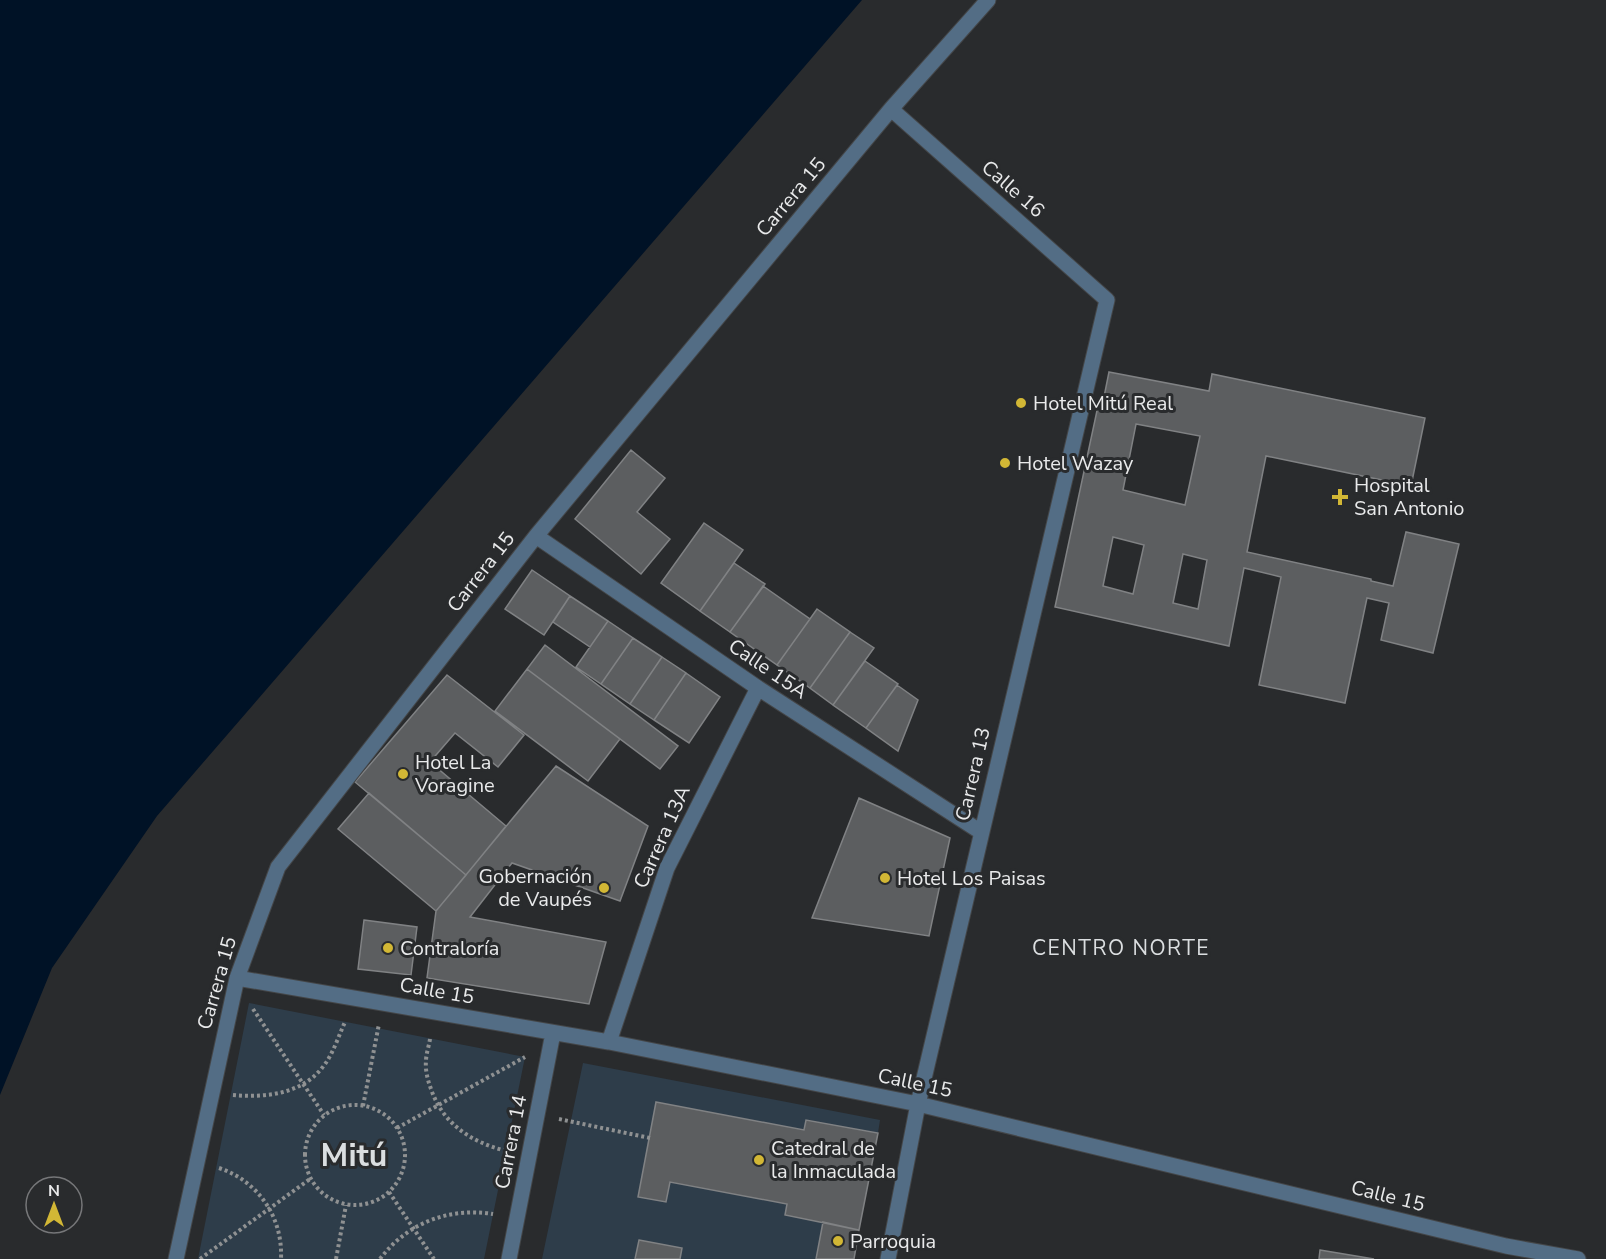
<svg xmlns="http://www.w3.org/2000/svg" width="1606" height="1259" font-family="'Nunito Sans',sans-serif">
<style>
.green{fill:#2e3d4a}
.water{fill:#001226}
.building{fill:#5c5e60;stroke:#808284;stroke-width:1.5;fill-rule:evenodd}
.lines{fill:none;stroke-linecap:round;stroke-linejoin:round}
.street-casing{stroke:#444648;stroke-width:17}
.path{stroke:#8f9192;stroke-width:4;stroke-dasharray:3 3;stroke-linecap:butt}
.street{stroke:#536d85;stroke-width:15}
.poi-dot{fill:#d2b735;stroke:#292b2d;stroke-width:2}
.labels{text-anchor:middle;dominant-baseline:central;stroke-width:6;stroke-linejoin:round;paint-order:stroke}
.street-label{font-size:20px;fill:#e9eaeb;stroke:#292b2d}
.poi-label{font-size:20px;fill:#e9eaeb;stroke:#292b2d;text-anchor:start}
.neighbourhood-label{font-size:21px;letter-spacing:1.5px;fill:#dbdee0;stroke:#292b2d}
.town-label{font-size:32px;font-weight:bold;fill:#dbdee0;stroke:#292b2d}
</style>
<rect width="100%" height="100%" fill="#292b2d"/>
<!-- green -->
<path class="green" d="M 249,1003 L 525,1057 L 484,1259 L 198,1259 Z
M 583,1063 L 880,1120 L 878,1133 L 807,1120 L 804,1130 L 657,1102 L 666,1202 L 670,1182 L 787,1204 L 785,1215 L 823,1222 L 816,1259 L 680,1259 L 639,1240 L 635,1259 L 542,1259 Z"/>
<!-- water -->
<path class="water" d="M 0,0 L 862,0 L 157,816 L 52,968 L 0,1095 Z"/>
<!-- building -->
<path class="building" d="M 1109,372 L 1209,391 L 1212,374 L 1425,418 L 1411,486 L 1266,456 L 1247,552 L 1371,579 L 1371,581 L 1393,586 L 1406,532 L 1459,544 L 1433,653 L 1381,640 L 1389,603 L 1367,598 L 1345,703 L 1259,685 L 1281,577 L 1244,568 L 1229,646 L 1055,607 L 1098,406 L 1102,407 ZM 1136,424 L 1200,436 L 1185,505 L 1123,490 ZM 1113,537 L 1144,545 L 1133,594 L 1103,586 ZM 1183,554 L 1207,560 L 1198,609 L 1173,603 Z
M 631,450 L 665,478 L 637,512 L 670,539 L 641,574 L 575,519 Z
M 704,523 L 743,550 L 700,611 L 661,583 Z
M 734,563 L 765,584 L 730,632 L 700,611 Z
M 532,570 L 570,596 L 544,635 L 505,609 Z
M 763,586 L 810,619 L 777,665 L 730,632 Z
M 570,596 L 608,621 L 590,647 L 553,622 Z
M 817,609 L 850,632 L 810,688 L 777,665 Z
M 608,621 L 633,638 L 601,684 L 576,667 Z
M 850,632 L 874,648 L 833,705 L 810,688 Z
M 633,638 L 662,657 L 630,704 L 601,684 Z
M 545,645 L 678,746 L 660,769 L 527,669 Z
M 662,657 L 686,673 L 654,720 L 630,704 Z
M 865,661 L 898,684 L 866,728 L 833,705 Z
M 527,669 L 620,739 L 588,781 L 495,711 Z
M 686,673 L 720,697 L 689,743 L 654,720 Z
M 447,675 L 524,735 L 498,767 L 455,733 L 430,762 L 506,826 L 466,875 L 355,782 Z
M 897,685 L 918,700 L 898,751 L 866,728 Z
M 556,766 L 648,826 L 620,901 L 512,863 L 470,917 L 606,942 L 589,1004 L 427,978 L 436,911 Z
M 369,793 L 466,875 L 436,911 L 338,829 Z
M 859,798 L 950,838 L 929,936 L 812,918 Z
M 364,920 L 417,927 L 411,975 L 358,969 Z
M 656,1102 L 804,1130 L 806,1120 L 878,1133 L 859,1230 L 785,1215 L 787,1204 L 670,1182 L 666,1202 L 638,1197 Z
M 823,1222 L 859,1230 L 854,1259 L 816,1259 Z
M 639,1240 L 682,1248 L 680,1259 L 635,1259 Z
M 1320,1250 L 1374,1259 L 1319,1259 Z"/>
<g class="lines">
<!-- street casing -->
<g class="street-casing">
<path id="street" d="M 536,536 L 758,688 L 981,832
M 237,978 L 609,1042 L 918,1104 L 1506,1246 L 1578,1259
M 609,1042 L 667,868 L 758,688
M 176,1259 L 237,978 L 278,867 L 536,536 L 891,109 L 988,0
M 509,1259 L 553,1033
M 888,1259 L 918,1104 L 1107,300 L 891,109"/>
</g>
<!-- path -->
<path class="path" d="M 253,1009 L 324,1115
M 430,1039 C 429,1046 426,1054 426,1061 C 425,1070 428,1081 431,1089 C 443,1124 471,1142 506,1151
M 233,1095 C 265,1098 301,1094 322,1068 C 333,1055 338,1037 345,1022
M305 1155a50 50 0 1 1 100 0a50 50 0 1 1-100 0Z
M 363,1106 L 379,1024
M 559,1119 L 650,1138
M 397,1128 L 525,1057
M 219,1168 C 258,1181 283,1217 281,1259
M 389,1192 L 434,1259
M 200,1259 L 310,1179
M 336,1259 L 346,1205
M 380,1259 C 407,1223 449,1207 493,1214"/>
<!-- street -->
<use href="#street" class="street"/>
</g>
<!-- markers -->
<g class="poi-dot">
<circle cx="1021" cy="403" r="6"/>
<circle cx="1005" cy="463" r="6"/>
<path d="M1337 488h6v6h6v6h-6v6h-6v-6h-6v-6h6z"/>
<circle cx="403" cy="774" r="6"/>
<circle cx="885" cy="878" r="6"/>
<circle cx="604" cy="888" r="6"/>
<circle cx="388" cy="948" r="6"/>
<circle cx="759" cy="1160" r="6"/>
<circle cx="838" cy="1241" r="6"/>
</g>
<g class="labels">
<!-- street labels -->
<g class="street-label">
<text transform="translate(1013 189) rotate(41)">Calle 16</text>
<text transform="translate(791 197) rotate(-50)">Carrera 15</text>
<text transform="translate(481 572) rotate(-52)">Carrera 15</text>
<text transform="translate(768 669) rotate(34)">Calle 15A</text>
<text transform="translate(973 774) rotate(-77)">Carrera 13</text>
<text transform="translate(662 837) rotate(-66)">Carrera 13A</text>
<text transform="translate(217 983) rotate(-74)">Carrera 15</text>
<text transform="translate(437 991) rotate(10)">Calle 15</text>
<text transform="translate(915 1083) rotate(12)">Calle 15</text>
<text transform="translate(511 1142) rotate(-79)">Carrera 14</text>
<text transform="translate(1388 1196) rotate(14)">Calle 15</text>
</g>
<!-- poi labels -->
<g class="poi-label">
<text x="1033" y="403">Hotel Mitú Real</text>
<text x="1017" y="463">Hotel Wazay</text>
<text x="1354" y="485">Hospital<tspan x="1354" dy="23">San Antonio</tspan></text>
<text x="415" y="762">Hotel La<tspan x="415" dy="23">Voragine</tspan></text>
<text x="592" y="876" text-anchor="end">Gobernación<tspan x="592" dy="23">de Vaupés</tspan></text>
<text x="897" y="878">Hotel Los Paisas</text>
<text x="400" y="948">Contraloría</text>
<text x="771" y="1148">Catedral de<tspan x="771" dy="23">la Inmaculada</tspan></text>
<text x="850" y="1241">Parroquia</text>
</g>
<!-- neighbourhood labels -->
<g class="neighbourhood-label">
<text x="1121" y="948">CENTRO NORTE</text>
</g>
<!-- town labels -->
<g class="town-label">
<text x="354" y="1155">Mitú</text>
</g>
</g>
<!-- north arrow -->
<g transform="translate(54 1205)"><circle r="28" fill="#292b2d" stroke="#767779" stroke-width="1.5"/>
<path d="M0-4.5L10 22L0 15L-10 22Z" fill="#d2b735"/>
<text y="-9" font-size="16" font-weight="bold" text-anchor="middle" fill="#e9eaeb">N</text>
</g>
</svg>
